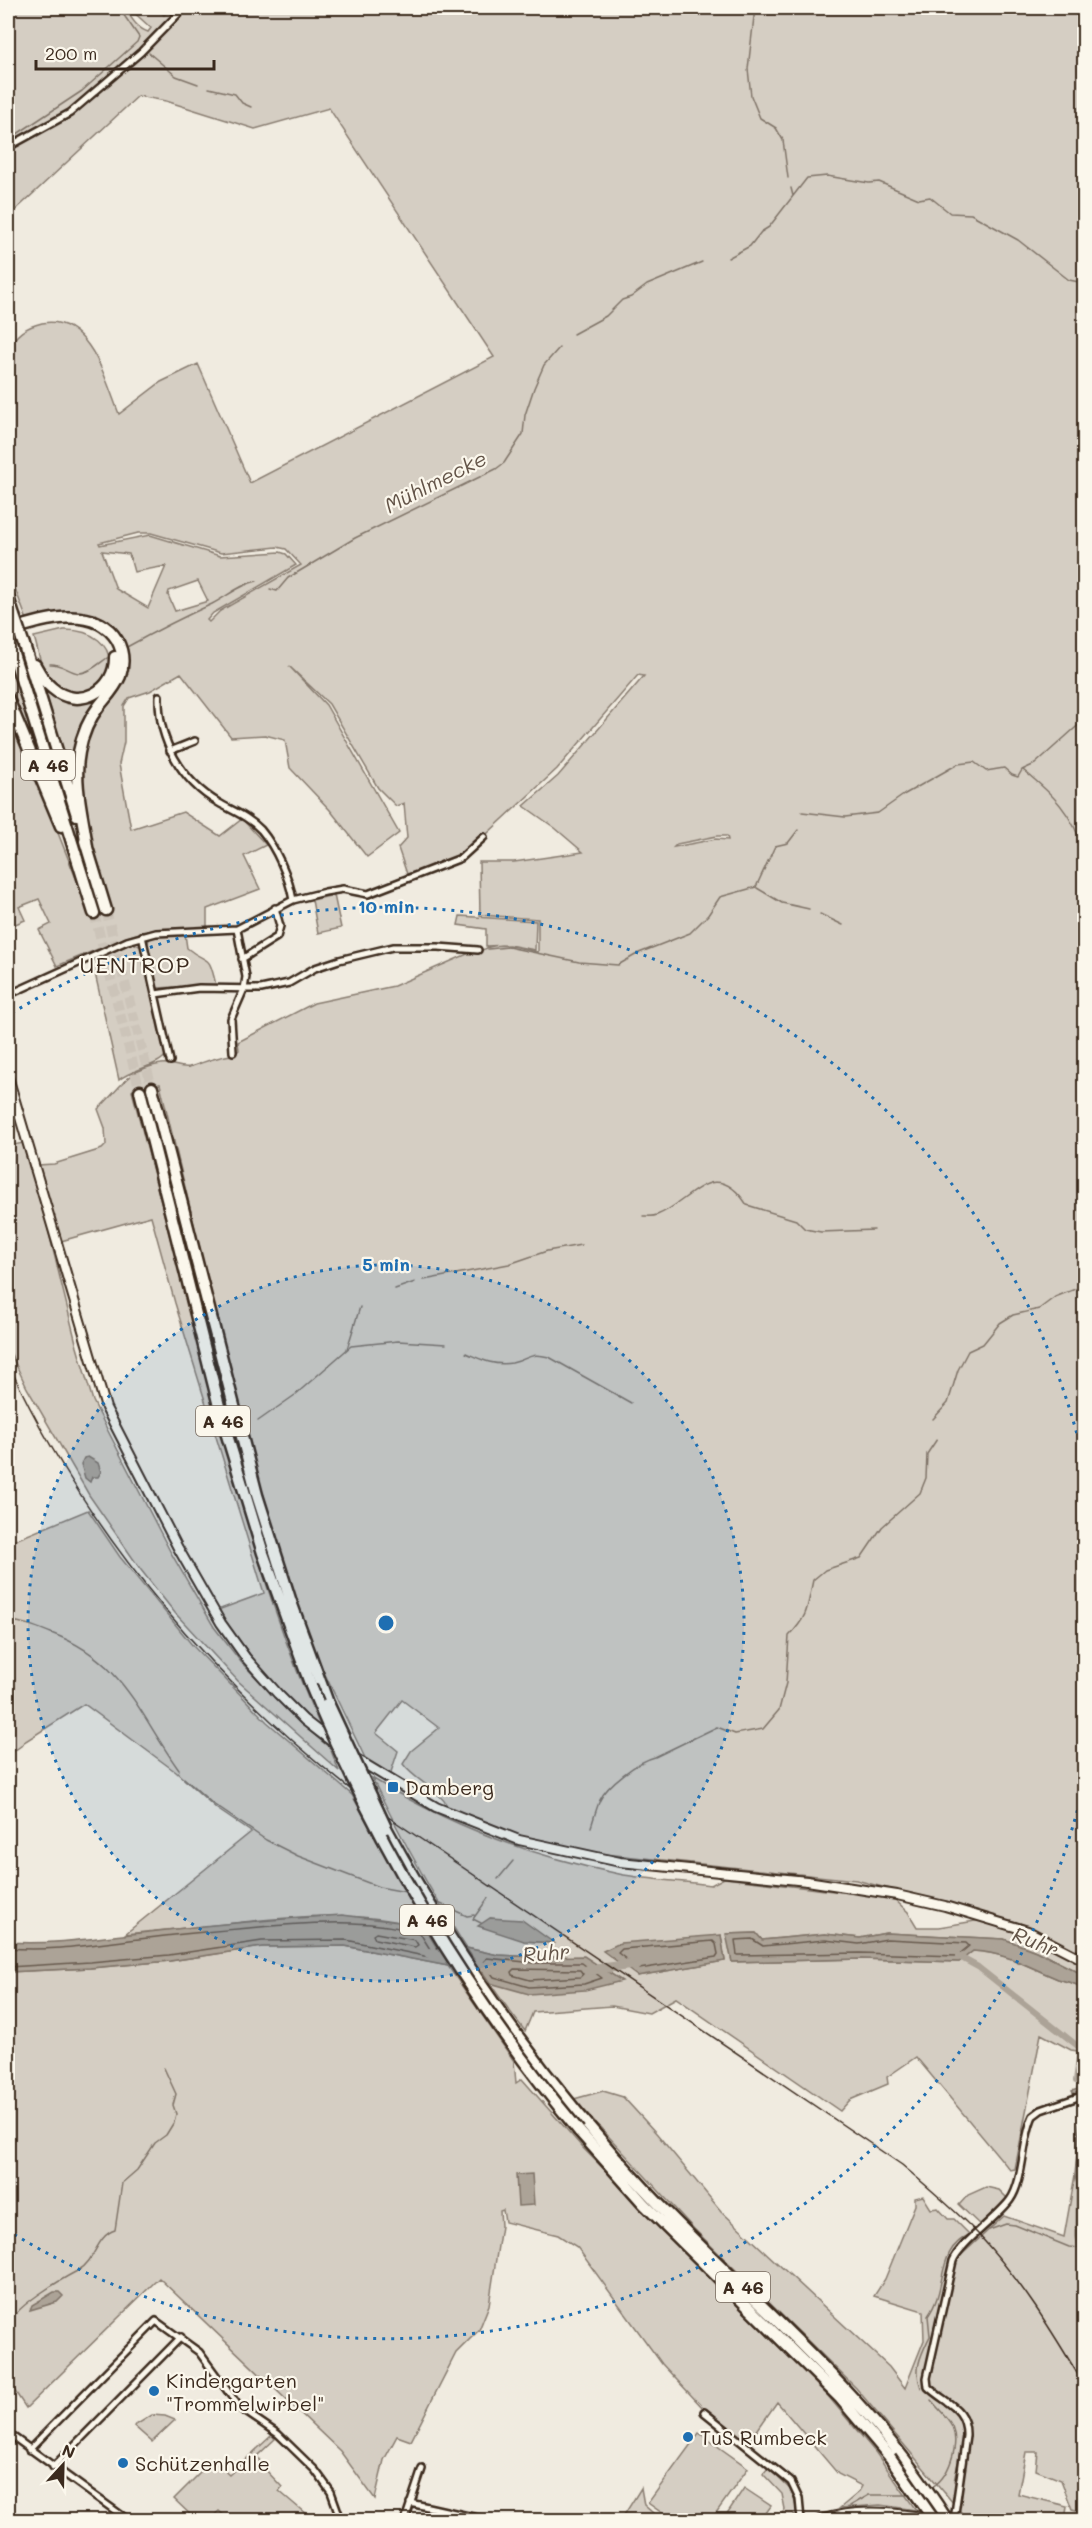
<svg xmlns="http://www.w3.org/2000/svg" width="1092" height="2528" font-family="Mali,sans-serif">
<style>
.green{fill:#d5cec3;stroke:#887c70;stroke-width:1.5;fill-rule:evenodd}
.water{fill:#aca397;stroke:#7f7367;stroke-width:1.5}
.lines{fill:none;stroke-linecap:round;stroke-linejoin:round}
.shore{stroke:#685a4e;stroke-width:1.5}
.stream{stroke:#7f7367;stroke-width:1.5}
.canal{stroke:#aca397;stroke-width:6}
.river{stroke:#aca397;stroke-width:10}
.motorway-tunnel{stroke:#ccc4b9;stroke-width:10;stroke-dasharray:10 5;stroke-linecap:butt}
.minor-casing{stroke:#3b2a1e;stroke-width:10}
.tertiary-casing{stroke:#3b2a1e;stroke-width:11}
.secondary-casing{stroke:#3b2a1e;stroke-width:12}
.motorway-casing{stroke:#3b2a1e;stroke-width:15}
.minor{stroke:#fbf7ec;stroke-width:5}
.tertiary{stroke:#fbf7ec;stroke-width:7}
.secondary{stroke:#fbf7ec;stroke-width:8}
.motorway{stroke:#fbf7ec;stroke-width:10}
.rail{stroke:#3b2a1e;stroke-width:1.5}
.motorway-bridge-casing{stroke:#3b2a1e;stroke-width:15;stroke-linecap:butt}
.motorway-bridge{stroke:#fbf7ec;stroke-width:10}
.ring{fill:none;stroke:#1f6fb2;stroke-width:3;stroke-dasharray:3 6}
.poi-dot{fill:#1f6fb2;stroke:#fbf7ec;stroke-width:2}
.labels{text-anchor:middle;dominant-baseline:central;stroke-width:4.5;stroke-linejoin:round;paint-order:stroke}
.shield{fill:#fbf7ec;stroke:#75685c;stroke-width:1.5}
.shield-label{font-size:18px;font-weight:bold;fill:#3b2a1e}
.poi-label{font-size:20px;fill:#3b2a1e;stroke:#fbf7ec;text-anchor:start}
.water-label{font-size:21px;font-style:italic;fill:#635448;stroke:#fbf7ec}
.quarter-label{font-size:22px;letter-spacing:1.5px;fill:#3b2a1e;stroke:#fbf7ec}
.centre{fill:#1f6fb2;stroke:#fbf7ec;stroke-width:3}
.ring-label{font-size:18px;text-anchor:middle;font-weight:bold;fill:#1f6fb2;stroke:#fbf7ec;stroke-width:4.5;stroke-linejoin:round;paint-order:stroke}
</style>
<rect width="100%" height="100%" fill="#f0ebe0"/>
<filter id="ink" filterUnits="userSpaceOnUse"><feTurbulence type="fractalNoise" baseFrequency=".0167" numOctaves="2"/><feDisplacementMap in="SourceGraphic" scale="12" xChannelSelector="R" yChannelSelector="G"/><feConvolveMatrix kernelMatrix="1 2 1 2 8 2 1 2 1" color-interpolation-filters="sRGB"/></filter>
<g filter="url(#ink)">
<!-- green -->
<path class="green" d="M 8,8 L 125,8 C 131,17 136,28 148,32 L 151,28 L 129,8 L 156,8 L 164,15 L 173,8 L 1084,8 L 1084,1954 L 1020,1923 L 856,1880 L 586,1852 L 507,1834 L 448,1807 C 438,1788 415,1781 403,1764 L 411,1751 L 439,1728 L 402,1700 L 376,1733 L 398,1751 L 390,1775 L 366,1760 L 321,1666 L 287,1574 L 242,1422 L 160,1084 L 132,1091 C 167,1222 198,1353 236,1483 C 260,1567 285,1648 321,1728 C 281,1695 247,1654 218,1610 L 264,1593 L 175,1303 L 151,1216 L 61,1241 L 38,1165 L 54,1164 L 102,1149 L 106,1145 L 105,1128 L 98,1109 C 121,1088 126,1070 161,1064 C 171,1062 180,1069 189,1067 C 203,1063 219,1055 234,1055 L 239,1050 L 238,1042 L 314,1003 L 394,986 L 472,952 C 480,952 482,950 489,947 C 504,942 523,949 538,952 L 538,919 L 480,915 L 479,862 L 514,862 L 583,852 L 555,828 L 524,806 L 558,776 L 644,676 L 638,675 L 557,769 L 461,858 L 407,874 L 398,848 L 407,838 L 404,803 L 396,806 L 378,788 L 329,704 L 289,666 L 326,705 L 399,833 L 367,857 L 330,810 L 290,768 L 285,740 L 265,735 L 231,737 L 181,673 L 150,691 L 129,698 L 124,706 L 124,742 L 119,764 L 131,829 L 183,812 L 220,836 L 242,819 L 266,845 L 244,856 L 260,889 L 207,909 L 207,927 L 145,931 L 127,937 L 57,966 L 39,930 L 51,924 L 39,899 L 19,907 L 25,920 L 8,927 L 8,707 L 89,911 L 109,905 C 99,863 79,808 81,765 C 82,747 88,728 99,714 C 108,703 123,692 125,676 C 126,670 123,660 122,654 C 121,648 121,641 119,635 C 107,602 51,614 27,620 L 8,570 L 8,349 C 16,334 25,327 42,323 C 89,314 106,381 119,414 L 161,382 L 198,364 L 250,483 L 494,357 L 329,108 L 255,129 L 166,101 L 138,96 L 8,217 ZM 138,533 L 151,533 L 221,553 L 277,547 L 286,549 L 301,565 L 220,611 L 209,622 L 207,620 L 213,613 L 296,565 L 286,554 L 280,552 L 220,556 L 150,535 L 100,545 L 99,543 ZM 102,551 L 129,554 L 134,572 L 166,566 L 148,608 L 116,589 ZM 198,581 L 208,601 L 175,611 L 168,595 L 169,591 ZM 717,836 L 727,836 L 728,840 L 716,839 L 674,847 L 677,844 Z
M 64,630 C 127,629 119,697 75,692 C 64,691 54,686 47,677 C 40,666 38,649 34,637 Z
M 8,659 L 59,812 L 8,692 Z
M 44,686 C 64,706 80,705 104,694 L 78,730 L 70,778 Z
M 334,895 L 341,928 L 318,933 L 312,900 Z
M 460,916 L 536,921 L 535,950 L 509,945 L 486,946 L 486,929 L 458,925 Z
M 185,934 L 187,948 C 209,966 208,951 216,985 L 157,988 L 147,945 L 150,937 Z
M 133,943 L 142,947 L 166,1054 C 161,1066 131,1069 119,1080 L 92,960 Z
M 23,1143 L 45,1217 L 77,1347 L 93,1401 L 108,1431 L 171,1553 L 214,1627 L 241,1662 L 300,1723 L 330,1748 L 339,1771 L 238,1681 L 175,1613 L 141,1570 L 89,1495 L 27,1388 L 8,1348 L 8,1146 Z
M 88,1510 L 120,1557 L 193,1646 L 267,1722 L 352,1795 L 425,1928 C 357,1908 285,1917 216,1925 C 185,1928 155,1931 125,1934 L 251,1832 L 217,1809 L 176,1772 L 84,1704 L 24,1742 L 21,1746 L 8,1755 L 8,1543 Z
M 372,1778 C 448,1825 531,1856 619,1874 C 649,1880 681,1881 711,1885 L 724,1878 L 893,1898 L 908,1912 L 917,1927 L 939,1927 L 981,1920 L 1039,1940 L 1084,1965 L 1084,1975 L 1036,1951 L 1004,1939 L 886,1933 L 860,1938 L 825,1934 L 762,1940 L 756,1933 L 727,1934 L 732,1962 L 861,1959 L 959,1962 L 973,1951 C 1009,1953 1027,1967 1058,1979 C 1067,1982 1075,1983 1084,1988 L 1084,2052 L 1071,2050 L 1041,2034 L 1015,2169 L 1010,2170 L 916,2057 L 887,2077 L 888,2084 L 850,2100 L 840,2111 L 676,1998 L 649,2013 L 612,2006 L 533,2012 L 525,2031 C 464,1953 415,1866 372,1778 ZM 490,1918 L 501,1920 L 554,1943 L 524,1941 ZM 721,1935 L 725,1961 L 637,1976 ZM 467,1948 L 498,1955 L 536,1957 L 490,1983 Z
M 345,1946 L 448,1966 L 514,2061 L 516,2083 L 522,2079 L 583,2148 L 828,2396 L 876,2453 L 916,2510 L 880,2505 L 840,2508 L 858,2493 L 862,2486 L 838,2474 L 777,2402 L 747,2445 L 703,2408 L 662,2364 L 577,2247 L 558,2235 L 505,2222 L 503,2210 L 500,2211 L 501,2226 L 489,2305 L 479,2330 L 456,2353 L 411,2441 L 397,2436 L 384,2460 L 375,2499 L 340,2451 L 159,2278 L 26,2408 L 8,2381 L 8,1972 L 90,1968 L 170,1961 L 262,1947 Z
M 603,2091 L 623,2097 L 657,2134 L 721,2211 L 889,2367 L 905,2388 L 924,2340 L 923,2311 L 874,2296 L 885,2279 L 915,2205 L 915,2198 L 923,2196 L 931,2209 L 938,2208 L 948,2219 L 954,2219 L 971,2236 L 953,2255 L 937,2315 L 926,2368 L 928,2369 L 957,2259 L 1004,2216 L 1064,2237 L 1075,2175 L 1079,2188 L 1084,2166 L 1084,2512 L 1072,2509 L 1061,2480 L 1036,2470 L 1038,2452 L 1026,2452 L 1018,2494 L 1067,2506 L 1065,2520 L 981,2520 L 965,2517 L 856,2388 L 694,2229 L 574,2099 ZM 962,2445 L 967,2448 L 962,2488 L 954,2481 Z
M 986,2187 L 999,2190 L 1008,2199 L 982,2227 L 959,2205 L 968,2195 Z
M 152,2415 L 165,2416 L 175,2420 L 152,2442 L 134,2426 Z
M 699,2433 L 748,2468 L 711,2520 L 672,2520 L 648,2503 Z
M 272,2435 L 275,2439 L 257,2456 L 264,2468 L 282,2487 L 279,2491 L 313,2520 L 229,2520 L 219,2511 L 209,2520 L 196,2520 L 174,2499 L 213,2460 L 229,2475 Z
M 768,2468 L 792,2491 L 797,2511 L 791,2520 L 778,2520 L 785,2509 L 782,2494 L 763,2474 Z
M 641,2488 L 644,2505 L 661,2520 L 621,2520 Z
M 744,2488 L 771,2506 L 761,2520 L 734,2520 L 726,2515 Z"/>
<!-- water -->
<path class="water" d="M 88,1457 L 98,1463 L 101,1472 L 98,1477 L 92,1477 L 90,1482 L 85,1478 L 81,1464 L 84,1458 Z
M 342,1915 L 407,1923 L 425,1928 L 448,1966 L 345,1946 L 262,1947 L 170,1961 L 90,1968 L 8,1972 L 8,1942 C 52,1945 96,1938 140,1933 C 207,1925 275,1919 342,1915 Z
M 490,1918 L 522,1920 L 554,1943 L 524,1941 L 478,1926 Z
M 756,1933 L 762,1940 L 825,1934 L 860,1938 L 886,1933 L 1004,1939 L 1036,1951 L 1084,1975 L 1084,1988 C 1075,1983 1067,1982 1058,1979 C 1028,1967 1008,1953 973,1951 L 959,1962 L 861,1959 L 732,1962 L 726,1934 Z
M 721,1935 L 725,1961 L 637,1976 L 603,1951 L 620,1943 Z
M 466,1948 L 498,1955 L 536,1957 L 584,1956 L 622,1981 L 585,1990 L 529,1994 L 490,1983 Z
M 1078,2089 L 1084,2097 L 1084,2166 L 1078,2189 L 1075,2175 L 1081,2107 L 1072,2091 Z
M 532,2174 L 534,2205 L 518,2206 L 516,2175 Z
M 54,2292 L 59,2292 L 63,2296 L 57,2302 L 30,2310 L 32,2305 Z"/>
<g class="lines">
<!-- shore -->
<path class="shore" d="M 376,1933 L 415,1940 L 418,1945 L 415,1947 L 375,1939 L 373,1935 Z
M 752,1939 L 763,1946 L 825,1940 L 859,1944 L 887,1939 L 966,1943 L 969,1946 L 957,1956 L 860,1953 L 737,1955 L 735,1940 Z
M 713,1941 L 716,1944 L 718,1954 L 716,1957 L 639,1969 L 618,1953 L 622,1949 Z
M 8,1948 C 51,1952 95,1944 139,1939 C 187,1933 236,1929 284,1925 C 329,1922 376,1920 420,1933 L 433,1954 L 429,1957 L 346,1940 L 262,1941 L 169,1955 L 90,1962 L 8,1967
M 487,1958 L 535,1963 L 582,1963 L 602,1978 L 584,1984 L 529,1987 L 494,1977 L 483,1962 Z
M 514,1969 L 580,1970 L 583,1974 L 580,1977 L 530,1980 L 512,1975 L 511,1972 Z"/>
<!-- stream -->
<path class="stream" d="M 755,8 L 748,69 L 751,96 L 760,118 L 776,128 L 783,140 L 788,178
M 149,53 L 176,76 L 198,84
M 209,88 L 235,94 L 242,103 L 251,107
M 8,140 L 82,91 L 137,42 L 139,37 L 119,8
M 791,188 L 793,196
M 728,258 L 750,246 L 761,232 L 769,227 L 807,178 L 827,176 L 869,183 L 879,182 L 919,199 L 930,197 L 950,213 L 971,214 L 998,229 L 1018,240 L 1069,280 L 1084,283
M 573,334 L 606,316 L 622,300 L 631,297 L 647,285 L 702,262
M 270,589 L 277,591 L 288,578 L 355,538 L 496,469 L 504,463 L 523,434 L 525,415 L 534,388 L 544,365 L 559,348
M 125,648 C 154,632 183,617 212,604 C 228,596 239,585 257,581
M 50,664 C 61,663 69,672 79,673 C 88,674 100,663 107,658
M 1023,770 C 1054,795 1072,813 1084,851
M 802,812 L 845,817 L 878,813 L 905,794 L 958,764 L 974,762 L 986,771 L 1004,768 L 1012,775 L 1018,777 L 1022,770 L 1035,764 L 1084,720
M 757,888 L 782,903 L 809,909
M 820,914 L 843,925
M 488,949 L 508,947 L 579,962 L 618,965 L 639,953 L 690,933 L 708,915 L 720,897 L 756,887 L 775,846 L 788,843 L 798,830
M 643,1216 C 647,1216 653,1217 657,1215 C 690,1203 714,1154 747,1205 L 796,1220 L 805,1229 L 821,1232 L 874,1230
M 424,1280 L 509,1264 L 547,1251 L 581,1245
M 395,1289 L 415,1282
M 347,1349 L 360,1307
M 466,1353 C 482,1360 495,1366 512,1363 C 531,1359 527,1352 549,1357 L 631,1403
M 933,1419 L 948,1403 L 958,1370 L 968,1351 L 983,1344 L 1000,1323 L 1013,1315 L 1039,1309 L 1055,1297 L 1083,1286
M 258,1421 L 295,1395 L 351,1346 L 398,1341 L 446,1344
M 8,1621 C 24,1622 36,1627 51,1633 C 124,1660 138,1713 179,1770
M 184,1778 L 213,1804 L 266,1840 L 298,1856 L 379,1887 L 406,1892
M 591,1827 C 594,1818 596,1809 600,1800 C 607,1785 638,1761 655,1757 L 717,1727 L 735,1734 L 763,1729 L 779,1710 L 786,1683 L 789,1636 C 809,1615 807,1608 813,1580 L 825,1570 L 861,1558 L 882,1527 L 920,1493 L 926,1478 L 927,1454 L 937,1439
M 498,1879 L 513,1861
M 434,1901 L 467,1916 L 474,1915
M 481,1923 L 473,1919 L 488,1898
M 989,2230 L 1006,2224 L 1015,2225 L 1069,2247 L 1079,2248
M 8,2327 C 11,2308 62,2279 79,2270 C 96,2260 96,2236 115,2230 L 122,2183 L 137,2170 L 155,2143 L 166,2135 L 174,2122 L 176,2114 L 173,2105 L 176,2094 L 164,2068
M 921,2388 C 913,2368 922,2353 930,2336 L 928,2316 C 949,2287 934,2250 971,2234
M 930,2488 C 949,2479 960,2445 952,2426 C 947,2416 938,2409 931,2400
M 850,2506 L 869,2495 L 912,2495"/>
<!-- canal -->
<path class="canal" d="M 958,1956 L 978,1967 L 1084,2051
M 1076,2081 L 1080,2049
M 1079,2180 L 1078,2236 L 1084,2263"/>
<!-- river -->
<path class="river" d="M 429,1953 L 492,1969
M 588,1970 L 638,1964"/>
<!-- motorway-tunnel -->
<path class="motorway-tunnel" d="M 106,910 L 152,1088
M 94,913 L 140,1091"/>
<!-- minor casing -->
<g class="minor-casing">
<path id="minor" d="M 8,147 L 70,113 L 141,52 L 184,8
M 159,696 C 158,740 181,781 219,803 C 233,811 249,817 261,830 C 276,848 289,877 293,900
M 170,751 L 195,741
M 142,936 L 170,1061
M 242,959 L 277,937 L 280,926 L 275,908
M 155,994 L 199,988 L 261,989 L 289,983 L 315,968 L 339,960 L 393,947 L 438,947 L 478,950
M 8,995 L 127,941 L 156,933 L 237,929 L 293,900 L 325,892 L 343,889 L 368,894 L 461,858 L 484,837
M 233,1052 L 231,1019 L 244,989 L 246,977 L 237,929
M 704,2412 L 791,2482 L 799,2499 L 801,2520
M 8,2433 L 128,2520
M 29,2450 L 156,2321 L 199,2352 L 240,2408 L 278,2434 L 315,2470 L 331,2492 L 341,2520
M 53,2467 L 181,2337
M 410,2503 L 486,2520
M 405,2520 L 422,2469
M 954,2520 L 966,2436 C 967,2407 946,2404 928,2387 L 927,2378 L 953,2261 C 960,2243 997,2218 1010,2200 C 1024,2181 1022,2139 1033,2116 L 1041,2110 L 1084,2095"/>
</g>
<!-- tertiary casing -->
<g class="tertiary-casing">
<path id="tertiary" d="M 819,2520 C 859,2506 903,2513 944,2520"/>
</g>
<!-- secondary casing -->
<g class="secondary-casing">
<path id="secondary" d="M 8,1077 L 106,1408 L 178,1548 L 221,1623 L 246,1658 L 278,1694 L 304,1720 L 336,1745
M 353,1757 L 436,1807 L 519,1840 L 620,1862 L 807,1881 L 897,1895 L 945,1906 L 1028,1931 L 1084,1960"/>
</g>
<!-- motorway casing -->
<g class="motorway-casing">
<path id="motorway" d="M 8,597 L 14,616
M 8,631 C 40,620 95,603 117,640 C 123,651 124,664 120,676 C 115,688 107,696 99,706 C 89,719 82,736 79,752 C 73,783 83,817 87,847
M 24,645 L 77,815
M 12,650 L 94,913
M 35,665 C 40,674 44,682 52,688 C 78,711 116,691 115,657
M 8,699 L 61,826
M 85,841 L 106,910
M 152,1088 L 257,1495 L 291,1602 L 328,1703
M 140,1091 L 223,1422 L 263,1553 L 311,1686
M 386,1828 C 459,1963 546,2085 651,2196 C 754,2305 866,2391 947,2520
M 579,2131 L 644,2204 L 840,2398 L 890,2457"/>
</g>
<!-- minor -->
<use href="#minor" class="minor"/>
<!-- tertiary -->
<use href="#tertiary" class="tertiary"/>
<!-- secondary -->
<use href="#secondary" class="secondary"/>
<!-- motorway -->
<use href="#motorway" class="motorway"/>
<!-- rail -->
<path class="rail" d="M 8,1363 C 89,1538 218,1689 372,1806 L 902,2165 C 928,2187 954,2209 978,2234 C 1020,2279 1053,2332 1084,2385"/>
<!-- motorway-bridge casing -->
<g class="motorway-bridge-casing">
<path id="motorway-bridge" d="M 14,616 L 24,645
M 8,638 L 12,650
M 311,1686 C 378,1848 467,1996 579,2131
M 328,1703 L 386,1828
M 890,2457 L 934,2520"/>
</g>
<!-- motorway-bridge -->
<use href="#motorway-bridge" class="motorway-bridge"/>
</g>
</g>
<!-- distance rings -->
<circle cx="386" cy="1623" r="358" fill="#1f6fb2" fill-opacity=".12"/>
<g class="ring">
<circle cx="386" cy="1623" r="358"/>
<path d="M1084 1784A716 716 0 0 1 12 2233M12 1013A716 716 0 0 1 1084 1462"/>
</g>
<!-- markers -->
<g class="poi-dot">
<rect x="387" y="1781" width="12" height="12" rx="3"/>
<circle cx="154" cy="2391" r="6"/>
<circle cx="688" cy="2437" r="6"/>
<circle cx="123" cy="2463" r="6"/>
</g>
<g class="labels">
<!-- shield labels -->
<g class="shield">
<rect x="21" y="750" width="54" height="30" rx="4.5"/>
<rect x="196" y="1406" width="54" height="30" rx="4.5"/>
<rect x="400" y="1905" width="54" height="30" rx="4.5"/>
<rect x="716" y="2272" width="54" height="30" rx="4.5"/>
</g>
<g class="shield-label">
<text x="48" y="765">A 46</text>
<text x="223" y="1421">A 46</text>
<text x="427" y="1920">A 46</text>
<text x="743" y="2287">A 46</text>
</g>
<!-- poi labels -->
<g class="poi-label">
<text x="405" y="1787">Damberg</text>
<text x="166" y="2380">Kindergarten<tspan x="166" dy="23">"Trommelwirbel"</tspan></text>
<text x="700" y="2437">TuS Rumbeck</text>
<text x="135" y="2463">Schützenhalle</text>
</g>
<!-- water labels -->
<g class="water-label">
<text transform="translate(435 481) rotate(-27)">Mühlmecke</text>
<text transform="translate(1036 1941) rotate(22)">Ruhr</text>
<text transform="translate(546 1952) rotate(-4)">Ruhr</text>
</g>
<!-- quarter labels -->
<g class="quarter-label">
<text x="135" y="964">UENTROP</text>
</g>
</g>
<circle cx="386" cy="1623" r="9" class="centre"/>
<g class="ring-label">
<text x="386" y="913">10 min</text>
<text x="386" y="1271">5 min</text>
</g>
<!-- margin -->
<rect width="1092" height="2528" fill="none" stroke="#fbf7ec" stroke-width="30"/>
<rect x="15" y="15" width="1062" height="2498" fill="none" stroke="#3b2a1e" stroke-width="2" filter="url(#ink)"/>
<!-- north arrow -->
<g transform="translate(63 2465) rotate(22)" stroke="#fbf7ec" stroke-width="4.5" paint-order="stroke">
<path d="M0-4.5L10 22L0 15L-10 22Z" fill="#3b2a1e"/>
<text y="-9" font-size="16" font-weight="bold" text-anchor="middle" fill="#3b2a1e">N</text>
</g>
<!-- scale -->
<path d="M36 60v9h178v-9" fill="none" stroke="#3b2a1e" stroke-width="3"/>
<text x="45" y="60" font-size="18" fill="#3b2a1e" stroke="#fbf7ec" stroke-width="4.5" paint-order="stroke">200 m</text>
</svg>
